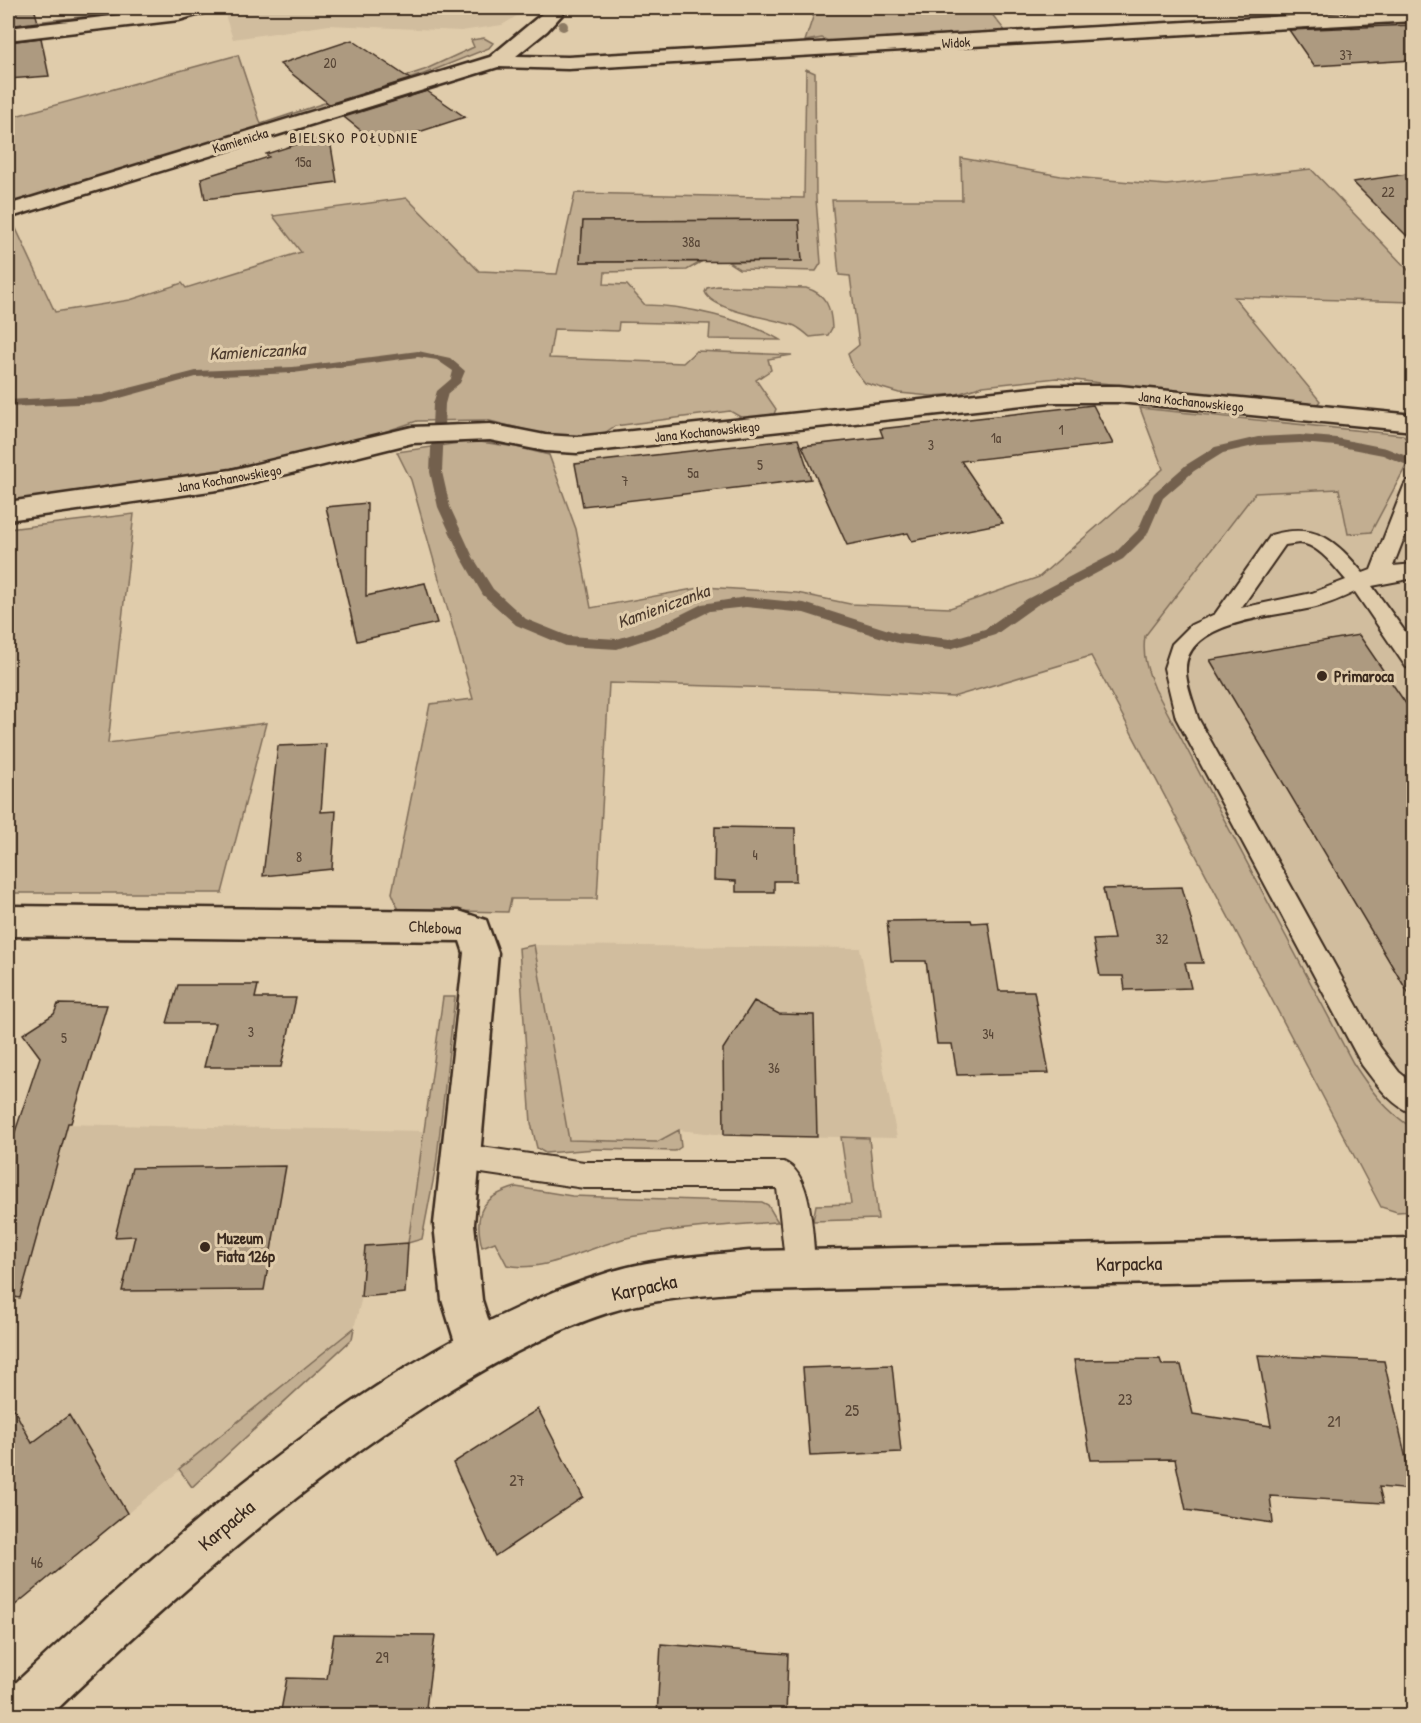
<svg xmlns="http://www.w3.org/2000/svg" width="1421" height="1723" font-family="'Patrick Hand',sans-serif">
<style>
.built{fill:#d1bd9e}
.green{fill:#c2ae91;stroke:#7e6c58;stroke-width:1.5}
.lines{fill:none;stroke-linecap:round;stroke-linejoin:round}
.stream{fill:#73614e;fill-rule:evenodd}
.building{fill:#ad9a80;stroke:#3b2a1e;stroke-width:1.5}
.service-casing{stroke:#3b2a1e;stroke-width:4}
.minor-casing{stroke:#3b2a1e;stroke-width:5}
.tertiary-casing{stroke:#3b2a1e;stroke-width:5}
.service{fill:#e0ccab;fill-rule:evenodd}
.minor{fill:#e0ccab;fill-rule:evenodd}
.tertiary{fill:#e0ccab;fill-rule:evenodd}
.tree{fill:#8c7a64}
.poi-dot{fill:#3b2a1e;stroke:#e0ccab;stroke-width:2}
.labels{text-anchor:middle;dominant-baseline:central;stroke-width:6;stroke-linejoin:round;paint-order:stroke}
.far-street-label{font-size:14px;fill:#3b2a1e;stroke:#e0ccab}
.number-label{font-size:14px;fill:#584636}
.far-neighbourhood-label{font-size:15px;letter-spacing:1.5px;fill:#3b2a1e;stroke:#e0ccab}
.poi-label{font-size:16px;font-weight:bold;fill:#3b2a1e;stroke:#e0ccab;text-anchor:start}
.street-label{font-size:16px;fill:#3b2a1e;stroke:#e0ccab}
.near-number-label{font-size:16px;fill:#584636}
.water-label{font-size:18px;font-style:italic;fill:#4e3c2e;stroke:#e0ccab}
.near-street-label{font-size:20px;fill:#3b2a1e;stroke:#e0ccab}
</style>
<rect width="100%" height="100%" fill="#e0ccab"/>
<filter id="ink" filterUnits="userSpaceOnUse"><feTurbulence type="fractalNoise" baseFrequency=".0167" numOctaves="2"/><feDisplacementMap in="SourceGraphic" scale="12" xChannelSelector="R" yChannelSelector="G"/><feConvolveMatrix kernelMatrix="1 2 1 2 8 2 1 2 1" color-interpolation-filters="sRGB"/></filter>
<g filter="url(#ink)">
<!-- built -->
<path class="built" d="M 227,8 L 530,8 L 502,25 L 461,31 L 329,25 L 233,39 L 226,18 Z
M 1227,478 L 1395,490 L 1413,497 L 1413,1211 L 1397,1212 L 1381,1207 L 1092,656 Z
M 534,945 L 860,948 L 897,1138 L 724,1135 L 679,1130 L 657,1142 L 569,1140 Z
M 8,1123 L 426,1131 L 408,1243 L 405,1293 L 362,1297 L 354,1328 L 8,1611 Z"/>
<!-- green -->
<path class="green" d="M 162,8 L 181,8 L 8,28 L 8,25 Z
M 816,8 L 987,8 L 1006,32 L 830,42 L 822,38 L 805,41 Z
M 1298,8 L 1413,8 L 1413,10 L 1289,17 L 1286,15 L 1302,14 Z
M 484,38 L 493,43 L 489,48 L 424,74 L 262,128 L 8,205 L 8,118 L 238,55 L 261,124 L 424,70 L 474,47 L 471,40 Z
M 806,69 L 815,73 L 816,199 L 821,263 L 816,271 L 739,269 L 728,262 L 802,261 L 798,220 L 583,221 L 580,262 L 701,262 L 687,270 L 605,272 L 604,284 L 627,285 L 645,305 C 683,305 747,320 780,340 L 709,339 L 710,324 L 619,322 L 618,331 L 554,329 L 549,358 L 683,363 L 696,351 L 792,355 L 768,359 L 771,370 L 756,380 L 776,409 L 774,414 L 744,419 L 730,411 L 615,426 L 600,436 L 563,439 L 486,420 L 417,421 L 341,446 L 279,462 L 190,478 L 8,503 L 8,219 L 11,218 L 55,312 L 130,300 L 182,283 L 186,288 L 301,252 L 273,216 L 407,198 L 479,271 L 557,274 L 575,193 L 804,198 Z
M 961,158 L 1061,176 L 1166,185 L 1311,169 L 1413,275 L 1413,302 L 1234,297 L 1320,401 L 1315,407 L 1057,378 L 983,386 L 957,394 L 931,396 L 899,393 L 865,383 L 853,368 L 848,354 L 859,345 L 850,276 L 839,275 L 832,200 L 962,200 Z
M 718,286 L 806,288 C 827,294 831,308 832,328 L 828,335 L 810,337 C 805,333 801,329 795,326 C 775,318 713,312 705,292 L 707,288 Z
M 1140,408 L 1403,435 L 1413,448 L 1413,453 L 1371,532 L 1348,534 L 1339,489 L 1255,493 L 1145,636 C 1142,656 1147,670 1155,689 L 1353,1063 C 1370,1089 1386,1112 1413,1128 L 1413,1211 L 1397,1212 L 1381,1207 L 1091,656 L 953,697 L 812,689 L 609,683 L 597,899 L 511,899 L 508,912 L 399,910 L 392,893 L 430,704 L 473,699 L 411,480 L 397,452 L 473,441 L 516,447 L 549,455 L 576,529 L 591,608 L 704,587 L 797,593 L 850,604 L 950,608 L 1039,577 L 1163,469 Z
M 134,514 L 108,743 L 266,723 L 222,893 L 8,893 L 8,529 Z
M 534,945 L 569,1140 L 657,1142 L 679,1130 L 681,1147 L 675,1151 L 596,1149 L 545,1153 L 537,1148 L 531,1123 L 519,948 Z
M 443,997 L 455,997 L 436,1166 L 422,1239 L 408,1243 Z
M 841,1137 L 869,1138 L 878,1219 L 813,1221 L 816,1205 L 851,1204 Z
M 516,1187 L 572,1196 L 762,1202 L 768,1205 L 778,1222 C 729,1225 679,1228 631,1237 C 592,1245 545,1274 507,1265 L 495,1242 L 482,1247 C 473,1212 482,1197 516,1187 Z
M 354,1328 L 352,1339 L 192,1487 L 179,1469 Z"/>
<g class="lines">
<!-- stream -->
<path class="stream" d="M 418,351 L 450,358 L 465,371 L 460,383 L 448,393 L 445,404 L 442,472 L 450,507 L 473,557 L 493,589 L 526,619 L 568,636 L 617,639 L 658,626 L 702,604 L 746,597 L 804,603 L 898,633 L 950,639 L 985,629 L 1027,599 L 1115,553 L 1138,530 L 1154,493 L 1186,465 L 1215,447 L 1258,437 L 1300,435 L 1336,438 L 1386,448 L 1414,459 L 1414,468 L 1383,455 L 1336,446 L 1300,443 L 1258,445 L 1223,453 L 1194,471 L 1163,498 L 1147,535 L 1123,559 L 1037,605 L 995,635 L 950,649 L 898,643 L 804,613 L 746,607 L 710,611 L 668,632 L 617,649 L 566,646 L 516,625 L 483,595 L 461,557 L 438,507 L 430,472 L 433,404 L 437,391 L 451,379 L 453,371 L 437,360 L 418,357 L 293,373 L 196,377 L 102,403 L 8,407 L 8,400 L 102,395 L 196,371 L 293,367 Z"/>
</g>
<!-- building -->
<path class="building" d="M 8,8 L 34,8 L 38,22 L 8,26 Z
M 1413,25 L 1413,60 L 1314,66 L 1289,30 Z
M 41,38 L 49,76 L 8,79 L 8,42 Z
M 352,40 L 410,79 L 329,104 L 280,64 Z
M 427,91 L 465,117 L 379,145 L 344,117 Z
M 329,134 L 337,182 L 205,199 L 201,178 L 269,157 L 266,154 Z
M 1413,173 L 1413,242 L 1353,182 Z
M 799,220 L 802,261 L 580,262 L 583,221 Z
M 1093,405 L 1113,444 L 961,461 L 1003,523 L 912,541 L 908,533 L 847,545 L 802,446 L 883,437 L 880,429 Z
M 798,439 L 811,479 L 583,506 L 575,464 Z
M 367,503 L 366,596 L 425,583 L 437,623 L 357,641 L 326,507 Z
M 1359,635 L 1413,714 L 1413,1001 L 1210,660 Z
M 326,744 L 321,812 L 336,811 L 332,869 L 263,876 L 278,746 Z
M 715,827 L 795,828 L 796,881 L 774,881 L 774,892 L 736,892 L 736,881 L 714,880 Z
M 1182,887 L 1203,963 L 1185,963 L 1191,988 L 1125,990 L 1123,976 L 1100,976 L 1093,940 L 1114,939 L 1103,889 Z
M 971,920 L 972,923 L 988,922 L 999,991 L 1034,991 L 1049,1073 L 957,1075 L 952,1044 L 937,1044 L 926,961 L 891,961 L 887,921 Z
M 178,985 L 258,985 L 255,998 L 296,998 L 281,1067 L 204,1067 L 215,1023 L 167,1023 Z
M 754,1001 L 779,1014 L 814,1015 L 817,1137 L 724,1135 L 723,1049 Z
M 58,1004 L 107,1005 L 71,1123 L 68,1123 L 20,1298 L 8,1296 L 8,1153 L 40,1057 L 23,1034 L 54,1014 Z
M 286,1166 L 264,1290 L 122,1291 L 135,1236 L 115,1237 L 132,1168 Z
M 408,1243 L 405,1293 L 361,1297 L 365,1246 Z
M 1258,1355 L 1384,1361 L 1413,1490 L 1379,1487 L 1383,1503 L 1270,1496 L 1273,1523 L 1186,1510 L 1175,1459 L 1091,1460 L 1074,1360 L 1160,1359 L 1162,1365 L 1181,1365 L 1193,1414 L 1271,1426 Z
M 892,1365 L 901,1452 L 810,1456 L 803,1368 Z
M 8,1398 L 32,1443 L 69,1415 L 127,1513 L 8,1611 Z
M 538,1409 L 583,1497 L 495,1556 L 453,1463 Z
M 334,1634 L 435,1635 L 425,1716 L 280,1716 L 287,1678 L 327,1679 Z
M 661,1644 L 788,1654 L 786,1716 L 657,1716 Z"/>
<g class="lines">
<!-- service casing -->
<g class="service-casing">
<path id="service" d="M 1414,480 L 1414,512 L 1393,566 L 1414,564 L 1414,578 L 1372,586 L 1414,644 L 1414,669 L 1406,667 L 1355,592 C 1342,598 1329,604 1316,607 C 1281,616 1188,619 1186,668 C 1185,683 1194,703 1198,718 L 1380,1047 L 1399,1072 L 1414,1084 L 1414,1114 C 1391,1106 1376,1083 1362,1065 L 1176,718 L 1164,668 L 1172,644 L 1191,625 L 1215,614 L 1271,535 C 1316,522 1335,540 1363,573 L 1371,570 L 1404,486 L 1407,481 ZM 1299,543 C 1318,544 1334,566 1346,580 L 1312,593 L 1241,608 L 1285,545 Z
M 461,1144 L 584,1162 L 784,1162 C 814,1174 812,1240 816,1269 L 811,1279 L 801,1284 L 791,1279 L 786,1269 L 777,1188 L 584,1188 L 461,1170 L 451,1166 L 447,1157 L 451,1148 Z"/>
</g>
<!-- minor casing -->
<g class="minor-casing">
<path id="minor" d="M 181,8 L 209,8 L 207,12 L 179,20 L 8,40 L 8,28 Z
M 549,8 L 568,8 L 547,31 L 516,56 L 568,57 L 1414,9 L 1414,21 L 568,69 L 498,67 L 8,218 L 8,205 L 490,57 Z
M 1050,386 L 1119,386 L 1414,415 L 1414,431 L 1119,402 L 1050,402 L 577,453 L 545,451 L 490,440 L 412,443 L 231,488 L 8,520 L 8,502 L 231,470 L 412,427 L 490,424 L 545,435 L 577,437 Z
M 8,906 L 459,911 L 486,920 L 498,953 L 474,1224 L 482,1300 L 498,1350 L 492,1365 L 477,1371 L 462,1365 L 442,1300 L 434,1224 L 464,953 L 460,941 L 8,936 Z"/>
</g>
<!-- tertiary casing -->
<g class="tertiary-casing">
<path id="tertiary" d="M 1414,1238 L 1414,1278 L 749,1291 C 703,1296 655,1298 610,1312 C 545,1333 485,1368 428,1404 C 290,1493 168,1602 50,1716 L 8,1716 L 8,1690 C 176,1533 386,1342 610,1272 C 655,1258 703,1256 749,1251 Z"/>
</g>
<!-- service -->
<use href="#service" class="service"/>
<!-- minor -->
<use href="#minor" class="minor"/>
<!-- tertiary -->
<use href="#tertiary" class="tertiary"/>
</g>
<!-- trees -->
<circle class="tree" cx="563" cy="26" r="5"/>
</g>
<!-- markers -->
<g class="poi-dot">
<circle cx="1322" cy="676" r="6"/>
<circle cx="205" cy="1247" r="6"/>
</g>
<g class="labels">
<!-- far-street labels -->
<g class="far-street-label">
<text transform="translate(956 42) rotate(-3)">Widok</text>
<text transform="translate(240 140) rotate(-17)">Kamienicka</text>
<text transform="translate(1191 401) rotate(6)">Jana Kochanowskiego</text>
<text transform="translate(707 431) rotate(-6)">Jana Kochanowskiego</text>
<text transform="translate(229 478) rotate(-10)">Jana Kochanowskiego</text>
</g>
<!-- number labels -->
<g class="number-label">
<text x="1346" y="54">37</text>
<text x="330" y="62">20</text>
<text x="303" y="161">15a</text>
<text x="1388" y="191">22</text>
<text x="691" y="241">38a</text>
<text x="1061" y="429">1</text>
<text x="996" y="437">1a</text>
<text x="931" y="444">3</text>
<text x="760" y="464">5</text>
<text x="693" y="472">5a</text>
<text x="625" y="480">7</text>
<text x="755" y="854">4</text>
<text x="299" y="856">8</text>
<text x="1162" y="938">32</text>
<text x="251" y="1031">3</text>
<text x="988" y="1033">34</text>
<text x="64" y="1037">5</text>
<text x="774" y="1067">36</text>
</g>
<!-- far-neighbourhood labels -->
<g class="far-neighbourhood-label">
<text x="354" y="137">BIELSKO POŁUDNIE</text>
</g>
<!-- poi labels -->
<g class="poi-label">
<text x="1334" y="676">Primaroca</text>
<text x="217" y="1238">Muzeum<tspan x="217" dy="18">Fiata 126p</tspan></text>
</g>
<!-- street labels -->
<g class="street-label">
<text transform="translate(435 927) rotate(3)">Chlebowa</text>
</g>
<!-- near-number labels -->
<g class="near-number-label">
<text x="1125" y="1399">23</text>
<text x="852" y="1410">25</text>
<text x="1334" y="1421">21</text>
<text x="517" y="1480">27</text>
<text x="37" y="1562">46</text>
<text x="382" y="1657">29</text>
</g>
<!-- water labels -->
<g class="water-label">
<text transform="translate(257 351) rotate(-3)">Kamieniczanka</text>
<text transform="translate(663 606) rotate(-20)">Kamieniczanka</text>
</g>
<!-- near-street labels -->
<g class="near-street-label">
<text transform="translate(1129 1263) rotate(-1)">Karpacka</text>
<text transform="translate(644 1287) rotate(-12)">Karpacka</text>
<text transform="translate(226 1525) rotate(-40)">Karpacka</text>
</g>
</g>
<!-- margin -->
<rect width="1421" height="1723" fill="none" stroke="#e0ccab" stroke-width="30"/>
<rect x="15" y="15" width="1391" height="1693" fill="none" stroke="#3b2a1e" stroke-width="2" filter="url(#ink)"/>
</svg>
